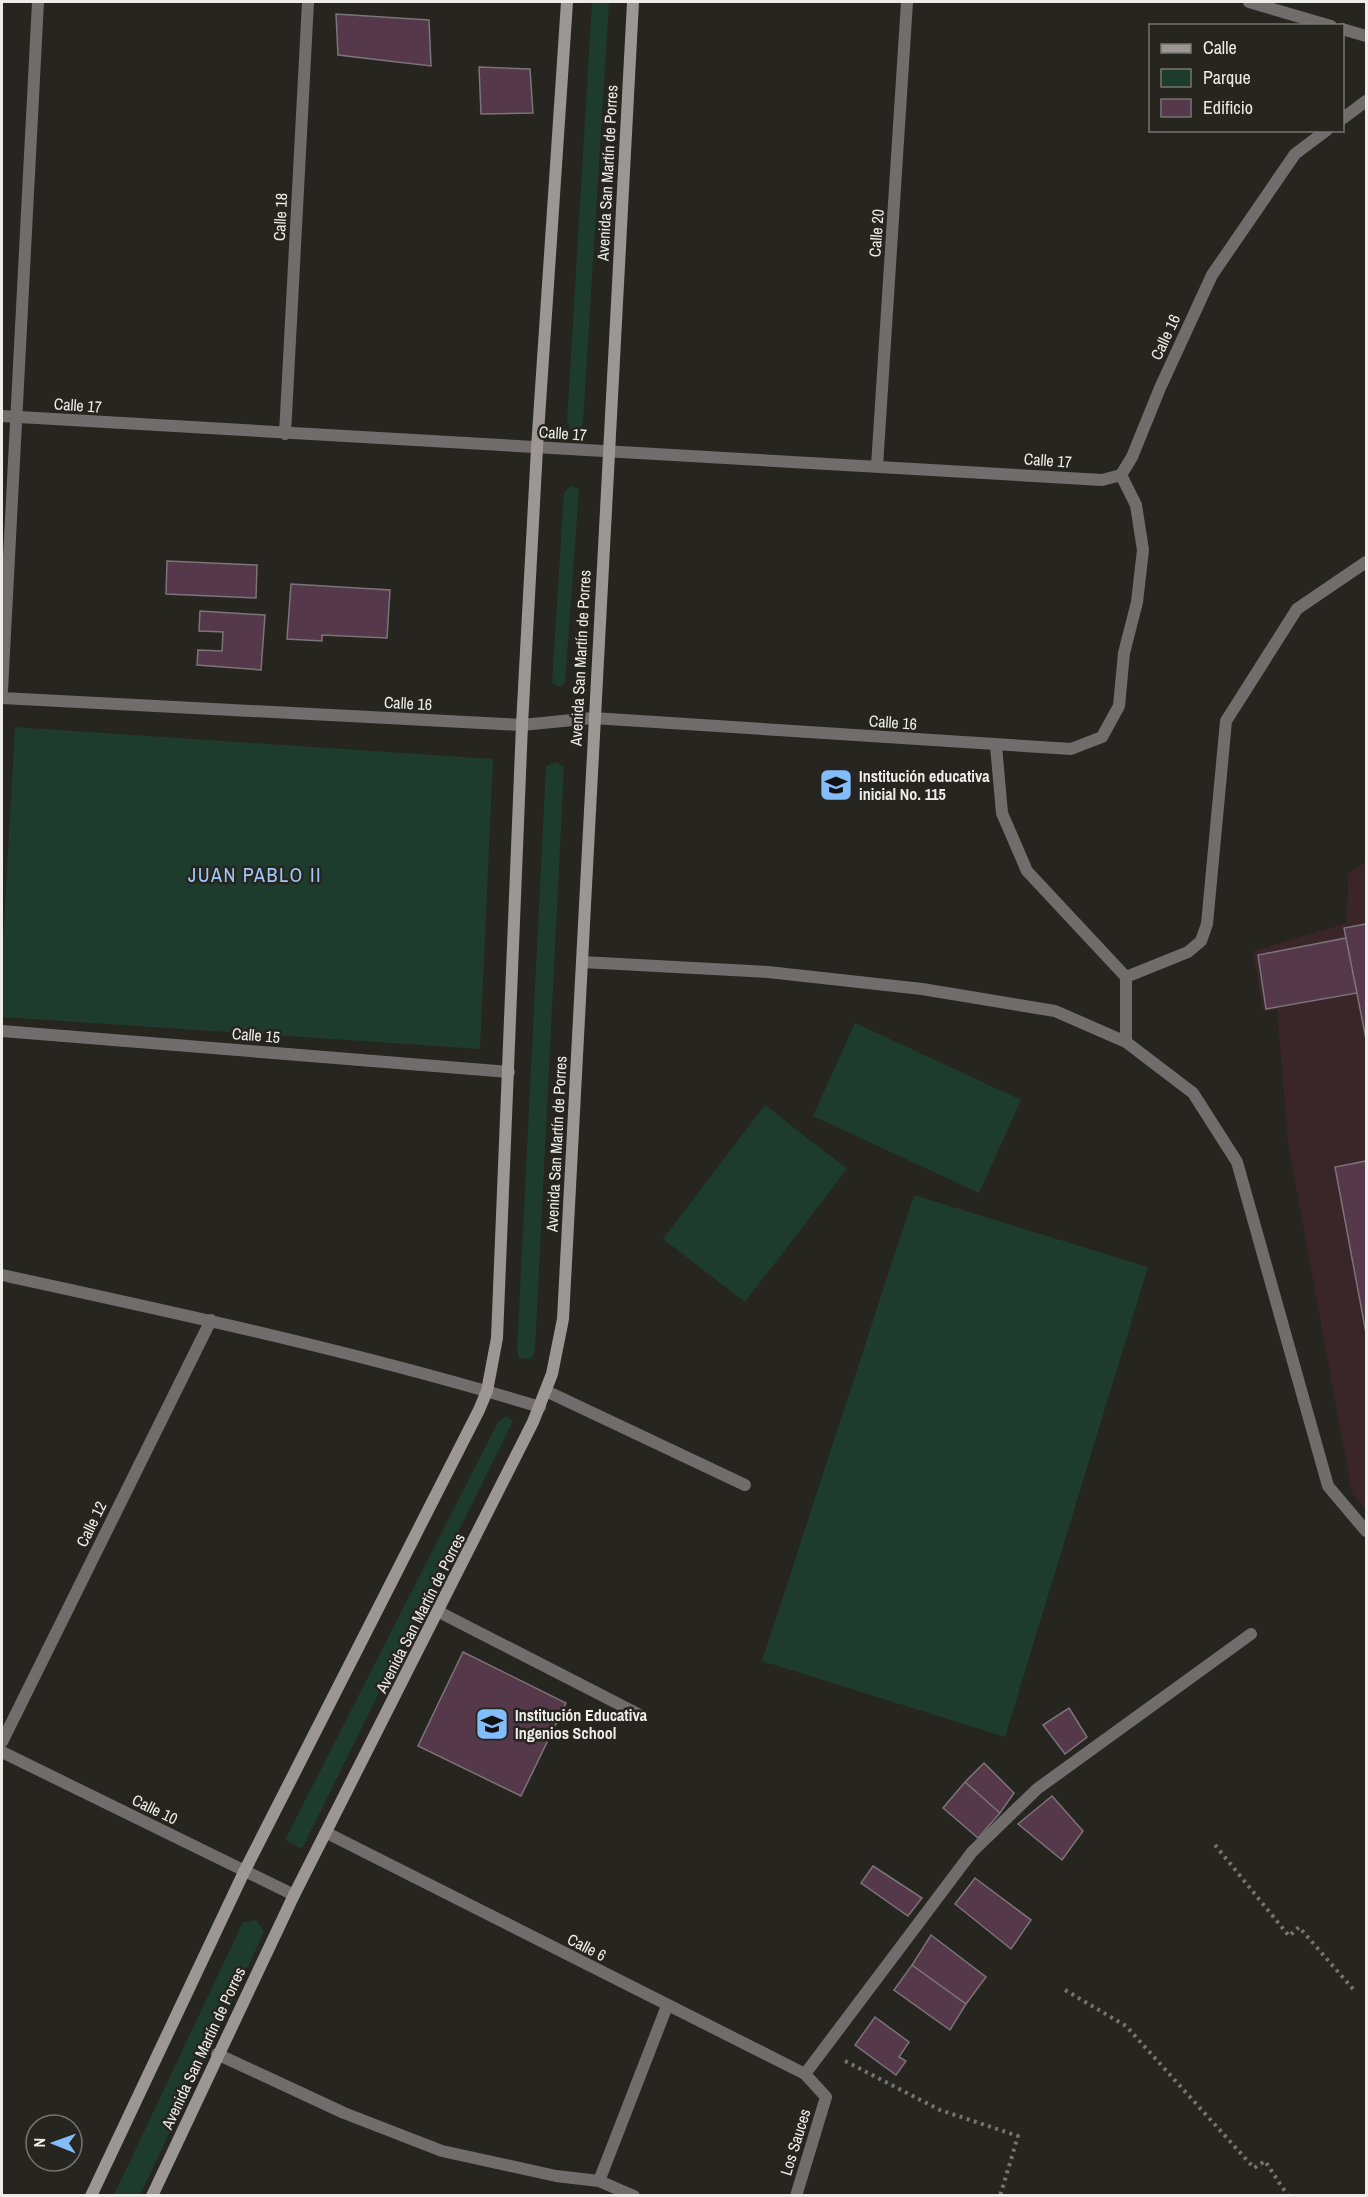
<svg xmlns="http://www.w3.org/2000/svg" width="1368" height="2197" font-family="'Archivo Narrow',sans-serif">
<style>
.education{fill:#3a2628}
.green{fill:#1d3c2e}
.building{fill:#55384a;stroke:#7b7478;stroke-width:1.5}
.lines{fill:none;stroke-linecap:round;stroke-linejoin:round}
.path{stroke:#76746f;stroke-width:4;stroke-dasharray:3 4.5;stroke-linecap:butt}
.service{stroke:#706d6c;stroke-width:12}
.pedestrian{stroke:#706d6c;stroke-width:12}
.minor{stroke:#706d6c;stroke-width:12}
.secondary{stroke:#9c9694;stroke-width:12}
.labels{text-anchor:middle;dominant-baseline:central;stroke-width:5;stroke-linejoin:round;paint-order:stroke}
.street-label{font-size:16px;fill:#edece8;stroke:#27251f}
.poi-label{font-size:16px;font-weight:bold;fill:#edece8;stroke:#27251f;text-anchor:start}
.quarter-label{font-size:20px;letter-spacing:1.5px;fill:#9ec8f7;stroke:#27251f}
</style>
<rect width="100%" height="100%" fill="#27251f"/>
<!-- education -->
<path class="education" d="M 1366,862 L 1366,1510 L 1352,1493 L 1288,1143 L 1277,1010 L 1263,1011 L 1253,951 L 1347,923 L 1348,874 Z"/>
<!-- green -->
<path class="green" d="M 592,2 L 609,2 L 583,423 L 579,434 L 573,433 L 567,422 Z
M 570,486 L 579,489 L 565,683 L 560,687 L 552,683 L 564,493 Z
M 15,727 L 493,759 L 480,1049 L 2,1017 L 2,958 Z
M 556,762 L 564,767 L 535,1350 L 531,1359 L 519,1358 L 517,1351 L 546,766 Z
M 855,1023 L 1021,1100 L 979,1193 L 813,1116 Z
M 765,1105 L 847,1169 L 745,1302 L 663,1239 Z
M 914,1195 L 1148,1267 L 1005,1737 L 762,1661 Z
M 506,1416 L 513,1421 L 302,1849 L 285,1840 L 498,1422 Z
M 256,1920 L 264,1932 L 140,2195 L 114,2195 L 243,1922 Z"/>
<!-- building -->
<path class="building" d="M 336,14 L 429,20 L 431,66 L 338,55 Z
M 479,67 L 530,69 L 533,113 L 481,114 Z
M 167,561 L 257,565 L 256,598 L 166,594 Z
M 291,584 L 390,590 L 387,638 L 322,635 L 322,641 L 287,639 Z
M 200,611 L 265,615 L 261,670 L 197,665 L 198,650 L 222,651 L 223,632 L 199,631 Z
M 1366,924 L 1366,1039 L 1344,928 Z
M 1346,938 L 1357,993 L 1266,1009 L 1258,955 Z
M 1366,1161 L 1366,1333 L 1335,1167 Z
M 463,1652 L 566,1703 L 521,1796 L 418,1746 Z
M 1069,1708 L 1087,1737 L 1065,1754 L 1043,1725 Z
M 984,1763 L 1014,1793 L 1000,1813 L 965,1782 Z
M 965,1782 L 1000,1813 L 978,1838 L 943,1808 Z
M 1052,1796 L 1083,1831 L 1062,1860 L 1018,1824 Z
M 873,1866 L 922,1898 L 908,1916 L 861,1883 Z
M 975,1878 L 1031,1920 L 1011,1949 L 955,1904 Z
M 931,1935 L 986,1977 L 966,2004 L 912,1965 Z
M 912,1965 L 966,2004 L 950,2030 L 894,1990 Z
M 875,2017 L 909,2042 L 899,2057 L 906,2061 L 896,2075 L 855,2045 Z"/>
<g class="lines">
<!-- path -->
<path class="path" d="M 1215,1845 L 1289,1936 L 1299,1927 L 1353,1989
M 1065,1990 L 1126,2026 L 1254,2168 L 1265,2161 L 1288,2196
M 845,2061 L 940,2110 L 1018,2136 L 1000,2196"/>
<!-- service -->
<path class="service" d="M 546,1391 L 745,1485"/>
<!-- pedestrian -->
<path class="pedestrian" d="M 439,1612 L 642,1716"/>
<!-- minor -->
<path class="minor" d="M 1249,2 L 1331,26
M 1342,29 L 1366,36
M 1342,119 L 1366,101
M 2,416 L 1102,480 L 1121,475
M 285,434 L 308,2
M 877,466 L 907,2
M 2,691 L 38,2
M 2,698 L 522,725 L 593,718 L 1071,749 L 1102,737 L 1119,706 L 1124,653 L 1137,602 L 1143,550 L 1136,505 L 1121,475 L 1132,457 L 1160,388 L 1212,275 L 1295,154 L 1327,130
M 996,746 L 1002,813 L 1027,871 L 1126,977 L 1126,1042
M 582,962 L 768,972 L 922,989 L 1055,1011 L 1126,1042 L 1193,1093 L 1237,1162 L 1328,1486 L 1366,1531
M 1126,977 L 1188,952 L 1201,941 L 1207,924 L 1226,721 L 1297,609 L 1366,562
M 2,1031 L 509,1072
M 2,1275 C 182,1314 363,1353 540,1407
M 2,1742 L 211,1320
M 2,1752 L 294,1895
M 327,1833 L 805,2074 L 826,2097 L 796,2196
M 217,2054 L 344,2113 L 442,2151 L 556,2176 L 599,2181 L 634,2196
M 805,2074 L 972,1852 L 1037,1789 L 1251,1634
M 599,2181 L 667,2006"/>
<!-- secondary -->
<path class="secondary" d="M 91,2196 L 244,1872 L 479,1410 L 487,1391 L 497,1338 L 522,725 L 537,448 L 567,2
M 152,2196 L 294,1895 L 533,1422 L 552,1374 L 563,1319 L 633,2"/>
</g>
<!-- icons -->
<defs>
<g id="school-square" transform="scale(1.725)"><rect x="-9" y="-9" width="18" height="18" rx="4" fill="#83bcfb" stroke="#27251f"/><path d="M0-5L7-2L0 1L-7-2ZM-4 1L0 2.5L4 1V4Q0 6-4 4Z" fill="#111"/></g>
</defs>
<g fill-rule="evenodd">
<use href="#school-square" x="836" y="785"/>
<use href="#school-square" x="492" y="1724"/>
</g>
<g class="labels">
<!-- street labels -->
<g class="street-label">
<text transform="translate(607 173) rotate(-87)">Avenida San Martín de Porres</text>
<text transform="translate(280 217) rotate(-87)">Calle 18</text>
<text transform="translate(876 233) rotate(-86)">Calle 20</text>
<text transform="translate(1165 337) rotate(-65)">Calle 16</text>
<text transform="translate(78 405) rotate(4)">Calle 17</text>
<text transform="translate(563 433) rotate(4)">Calle 17</text>
<text transform="translate(1048 460) rotate(4)">Calle 17</text>
<text transform="translate(580 658) rotate(-87)">Avenida San Martín de Porres</text>
<text transform="translate(408 703) rotate(3)">Calle 16</text>
<text transform="translate(893 722) rotate(4)">Calle 16</text>
<text transform="translate(256 1035) rotate(5)">Calle 15</text>
<text transform="translate(556 1144) rotate(-87)">Avenida San Martín de Porres</text>
<text transform="translate(91 1524) rotate(-64)">Calle 12</text>
<text transform="translate(420 1613) rotate(-63)">Avenida San Martín de Porres</text>
<text transform="translate(155 1809) rotate(26)">Calle 10</text>
<text transform="translate(587 1947) rotate(27)">Calle 6</text>
<text transform="translate(203 2048) rotate(-65)">Avenida San Martín de Porres</text>
<text transform="translate(795 2142) rotate(-73)">Los Sauces</text>
</g>
<!-- poi labels -->
<g class="poi-label">
<text x="859" y="776">Institución educativa<tspan x="859" dy="18">inicial No. 115</tspan></text>
<text x="515" y="1715">Institución Educativa<tspan x="515" dy="18">Ingenios School</tspan></text>
</g>
<!-- quarter labels -->
<g class="quarter-label">
<text x="255" y="874">JUAN PABLO II</text>
</g>
</g>
<!-- border -->
<rect width="1368" height="2197" fill="none" stroke="#edece8" stroke-width="6"/>
<!-- legend -->
<rect x="1149" y="24" width="195" height="108" fill="#27251f" stroke="#76756f" stroke-width="1.5"/>
<rect x="1161" y="44" width="30" height="9" fill="#9c9694" stroke="#76756f" stroke-width="1.5"/>
<text x="1203" y="54" font-size="18" fill="#edece8">Calle</text>
<rect x="1161" y="69" width="30" height="18" fill="#1d3c2e" stroke="#76756f" stroke-width="1.5"/>
<text x="1203" y="84" font-size="18" fill="#edece8">Parque</text>
<rect x="1161" y="99" width="30" height="18" fill="#55384a" stroke="#76756f" stroke-width="1.5"/>
<text x="1203" y="114" font-size="18" fill="#edece8">Edificio</text>
<!-- north arrow -->
<g transform="translate(54 2143) rotate(271)"><circle r="28" fill="#27251f" stroke="#76756f" stroke-width="1.5"/>
<path d="M0-4.5L10 22L0 15L-10 22Z" fill="#83bcfb"/>
<text y="-9" font-size="16" font-weight="bold" text-anchor="middle" fill="#edece8">N</text>
</g>
</svg>
